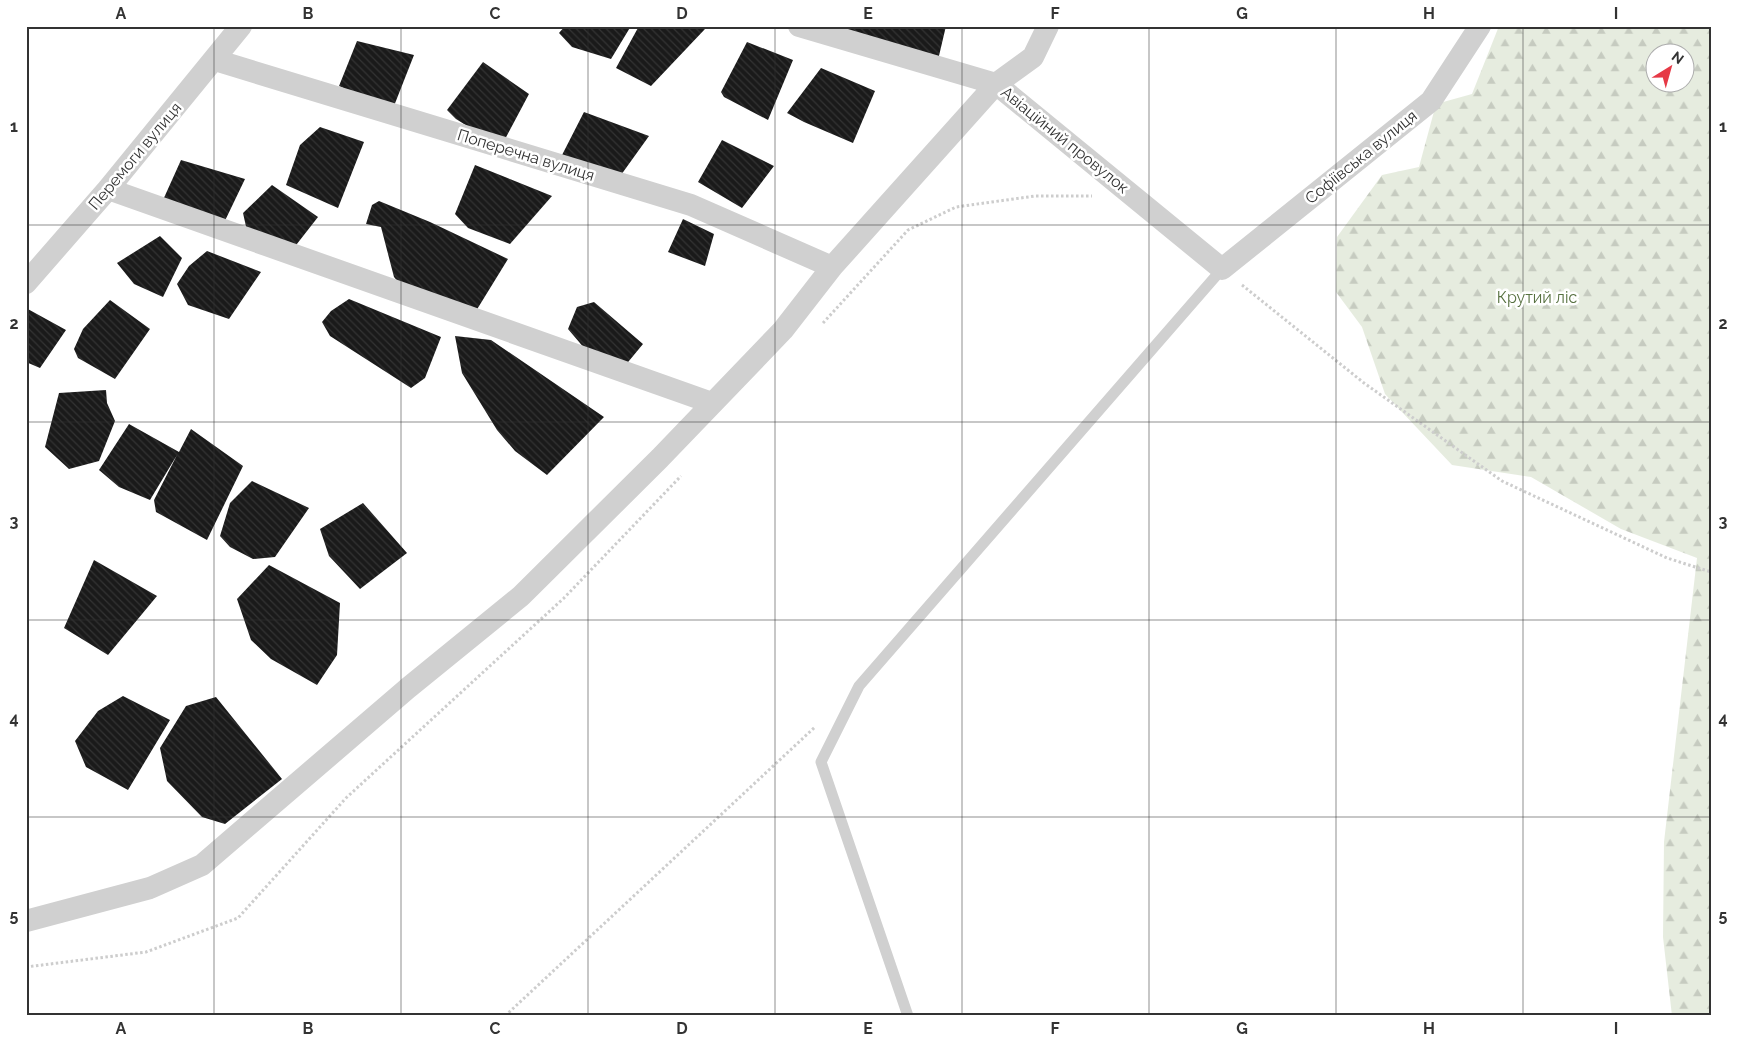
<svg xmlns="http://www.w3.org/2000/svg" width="1737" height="1042" font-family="Raleway,sans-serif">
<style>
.forest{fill:url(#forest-firs);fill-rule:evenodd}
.building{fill:url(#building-back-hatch)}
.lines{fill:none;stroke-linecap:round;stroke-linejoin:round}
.path{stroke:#cdcdcd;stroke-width:3;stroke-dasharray:2.5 2.5;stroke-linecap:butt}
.service{stroke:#d0d0d0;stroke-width:11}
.minor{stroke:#d0d0d0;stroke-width:22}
.grid{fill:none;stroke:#333;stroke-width:1;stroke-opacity:0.55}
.labels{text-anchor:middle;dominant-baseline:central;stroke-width:5;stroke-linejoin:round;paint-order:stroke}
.street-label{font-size:16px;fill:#333;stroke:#fff}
.park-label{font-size:16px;fill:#56703f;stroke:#fff}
.neatline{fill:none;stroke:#333;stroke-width:2}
.grid-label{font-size:16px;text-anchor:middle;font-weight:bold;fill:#333}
</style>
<defs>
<pattern id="forest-firs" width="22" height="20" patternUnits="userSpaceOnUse" patternTransform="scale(1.25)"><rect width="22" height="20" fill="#e6ecdf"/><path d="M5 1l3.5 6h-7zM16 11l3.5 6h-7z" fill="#c6cbc0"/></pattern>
<pattern id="building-back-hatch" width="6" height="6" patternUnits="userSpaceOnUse" patternTransform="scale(1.25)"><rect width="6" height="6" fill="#1a1a1a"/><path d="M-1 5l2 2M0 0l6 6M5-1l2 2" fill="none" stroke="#333"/></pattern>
</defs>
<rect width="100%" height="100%" fill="#fff"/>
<!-- forest -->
<path class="forest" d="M 1499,26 L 1711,26 L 1711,1016 L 1672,1016 L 1663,937 L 1664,842 L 1697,558 L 1621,529 L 1531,477 L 1452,465 L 1385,394 L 1362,327 L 1336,292 L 1337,237 L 1382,175 L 1419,167 L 1436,104 L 1472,94 ZM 1654,52 L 1684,52 L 1684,82 L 1654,82 Z"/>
<!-- building -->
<path class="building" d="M 565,26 L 631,26 L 611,59 L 572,47 L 559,33 Z
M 639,26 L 693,26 L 705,29 L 651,86 L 616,68 Z
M 814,26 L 946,26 L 938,60 Z
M 357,41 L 414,55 L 392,111 L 339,86 Z
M 747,42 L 793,60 L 768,120 L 724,97 L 721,92 Z
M 483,62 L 529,94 L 504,141 L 480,134 L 456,119 L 447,110 Z
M 821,68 L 875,91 L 853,143 L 804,122 L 787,113 Z
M 584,112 L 649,136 L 621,175 L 561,157 Z
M 320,127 L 364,142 L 338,208 L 286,185 L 300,145 Z
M 722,140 L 774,166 L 742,208 L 698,182 Z
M 181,160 L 245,179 L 221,229 L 163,200 Z
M 475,165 L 552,196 L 510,244 L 468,228 L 455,214 Z
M 272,185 L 318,217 L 293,249 L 247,231 L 243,213 Z
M 379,201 L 430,222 L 508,259 L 476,311 L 410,296 L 394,277 L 381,227 L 366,224 L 372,205 Z
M 683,219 L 714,234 L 705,266 L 668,252 Z
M 160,236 L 182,258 L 163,297 L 134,284 L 117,263 Z
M 207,251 L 261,272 L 229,319 L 188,305 L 177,284 L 189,266 Z
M 349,299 L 441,337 L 425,378 L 411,388 L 330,336 L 322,322 L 331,311 Z
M 110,300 L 150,329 L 115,379 L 78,358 L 74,349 L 83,329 Z
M 594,302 L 643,344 L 624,367 L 585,349 L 568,329 L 577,307 Z
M 26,308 L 66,330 L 40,368 L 26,362 Z
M 455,336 L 491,340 L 604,417 L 547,475 L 515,451 L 497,430 L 462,373 Z
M 106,390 L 107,403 L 115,421 L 99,461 L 69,469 L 45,447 L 59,393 Z
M 129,424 L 179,452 L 191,429 L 243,466 L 207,540 L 156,512 L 154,500 L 177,455 L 150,500 L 119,487 L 99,470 Z
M 252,481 L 309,508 L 275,557 L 253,559 L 230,547 L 220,536 L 230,503 Z
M 363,503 L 407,553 L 360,589 L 329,556 L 320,529 Z
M 94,560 L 157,596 L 108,655 L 64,628 Z
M 269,565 L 340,603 L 337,655 L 317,685 L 271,659 L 251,640 L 237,599 Z
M 123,696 L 170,720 L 128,790 L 86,767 L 75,741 L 98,711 Z
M 216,697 L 282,779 L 225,824 L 202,817 L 167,781 L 160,748 L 186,706 Z"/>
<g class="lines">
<!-- path -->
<path class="path" d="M 1242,285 L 1364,383 L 1502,481 L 1667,558 L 1711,572
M 823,323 L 908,230 L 956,207 L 1035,196 L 1092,196
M 26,967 L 146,952 L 238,918 L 346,798 L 564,598 L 681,476
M 505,1016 L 815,727"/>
<!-- service -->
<path class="service" d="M 908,1016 L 821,762 L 859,686 L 1222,269"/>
<!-- minor -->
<path class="minor" d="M 799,26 L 996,84 L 1222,269 L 1431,101 L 1480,26
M 215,60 L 691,205 L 832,267
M 108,189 L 712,403
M 26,283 L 108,189 L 241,26
M 26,921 L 150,888 L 202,865 L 408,688 L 521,596 L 660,458 L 783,330 L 832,267 L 996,84 L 1033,57 L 1048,26"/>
</g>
<!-- grid -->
<path class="grid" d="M 214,26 L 214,1016M 401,26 L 401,1016M 588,26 L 588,1016M 775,26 L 775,1016M 962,26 L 962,1016M 1149,26 L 1149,1016M 1336,26 L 1336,1016M 1523,26 L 1523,1016M 26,225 L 1711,225M 26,422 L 1711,422M 26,620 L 1711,620M 26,817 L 1711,817"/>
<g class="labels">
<!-- street labels -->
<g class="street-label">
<text transform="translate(1065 140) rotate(39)">Авіаційний провулок</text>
<text transform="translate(526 155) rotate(17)">Поперечна вулиця</text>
<text transform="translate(135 156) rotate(-50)">Перемоги вулиця</text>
<text transform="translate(1361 157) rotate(-39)">Софіївська вулиця</text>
</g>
<!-- park labels -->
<g class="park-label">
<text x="1537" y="297">Крутий ліс</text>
</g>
</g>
<!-- border -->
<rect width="1737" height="1042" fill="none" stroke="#ffffff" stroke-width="55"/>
<!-- north arrow -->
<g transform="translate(1670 68) rotate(37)"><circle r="24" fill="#ffffff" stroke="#adadad"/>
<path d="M0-4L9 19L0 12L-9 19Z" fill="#e63946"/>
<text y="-8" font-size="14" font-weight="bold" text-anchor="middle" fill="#333333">N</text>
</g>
<rect x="28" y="28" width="1682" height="986" class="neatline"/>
<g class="grid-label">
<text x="121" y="19">A</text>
<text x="308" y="19">B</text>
<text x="495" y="19">C</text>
<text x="682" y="19">D</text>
<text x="868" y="19">E</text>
<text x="1055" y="19">F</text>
<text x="1242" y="19">G</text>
<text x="1429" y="19">H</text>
<text x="1616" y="19">I</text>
<text x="14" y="132">1</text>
<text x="1723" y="132">1</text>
<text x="14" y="329">2</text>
<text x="1723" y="329">2</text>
<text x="14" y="527">3</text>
<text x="1723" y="527">3</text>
<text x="14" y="724">4</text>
<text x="1723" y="724">4</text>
<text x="14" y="921">5</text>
<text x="1723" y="921">5</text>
<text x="121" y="1034">A</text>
<text x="308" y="1034">B</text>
<text x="495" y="1034">C</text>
<text x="682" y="1034">D</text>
<text x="868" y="1034">E</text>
<text x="1055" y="1034">F</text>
<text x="1242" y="1034">G</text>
<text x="1429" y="1034">H</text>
<text x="1616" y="1034">I</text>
</g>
</svg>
